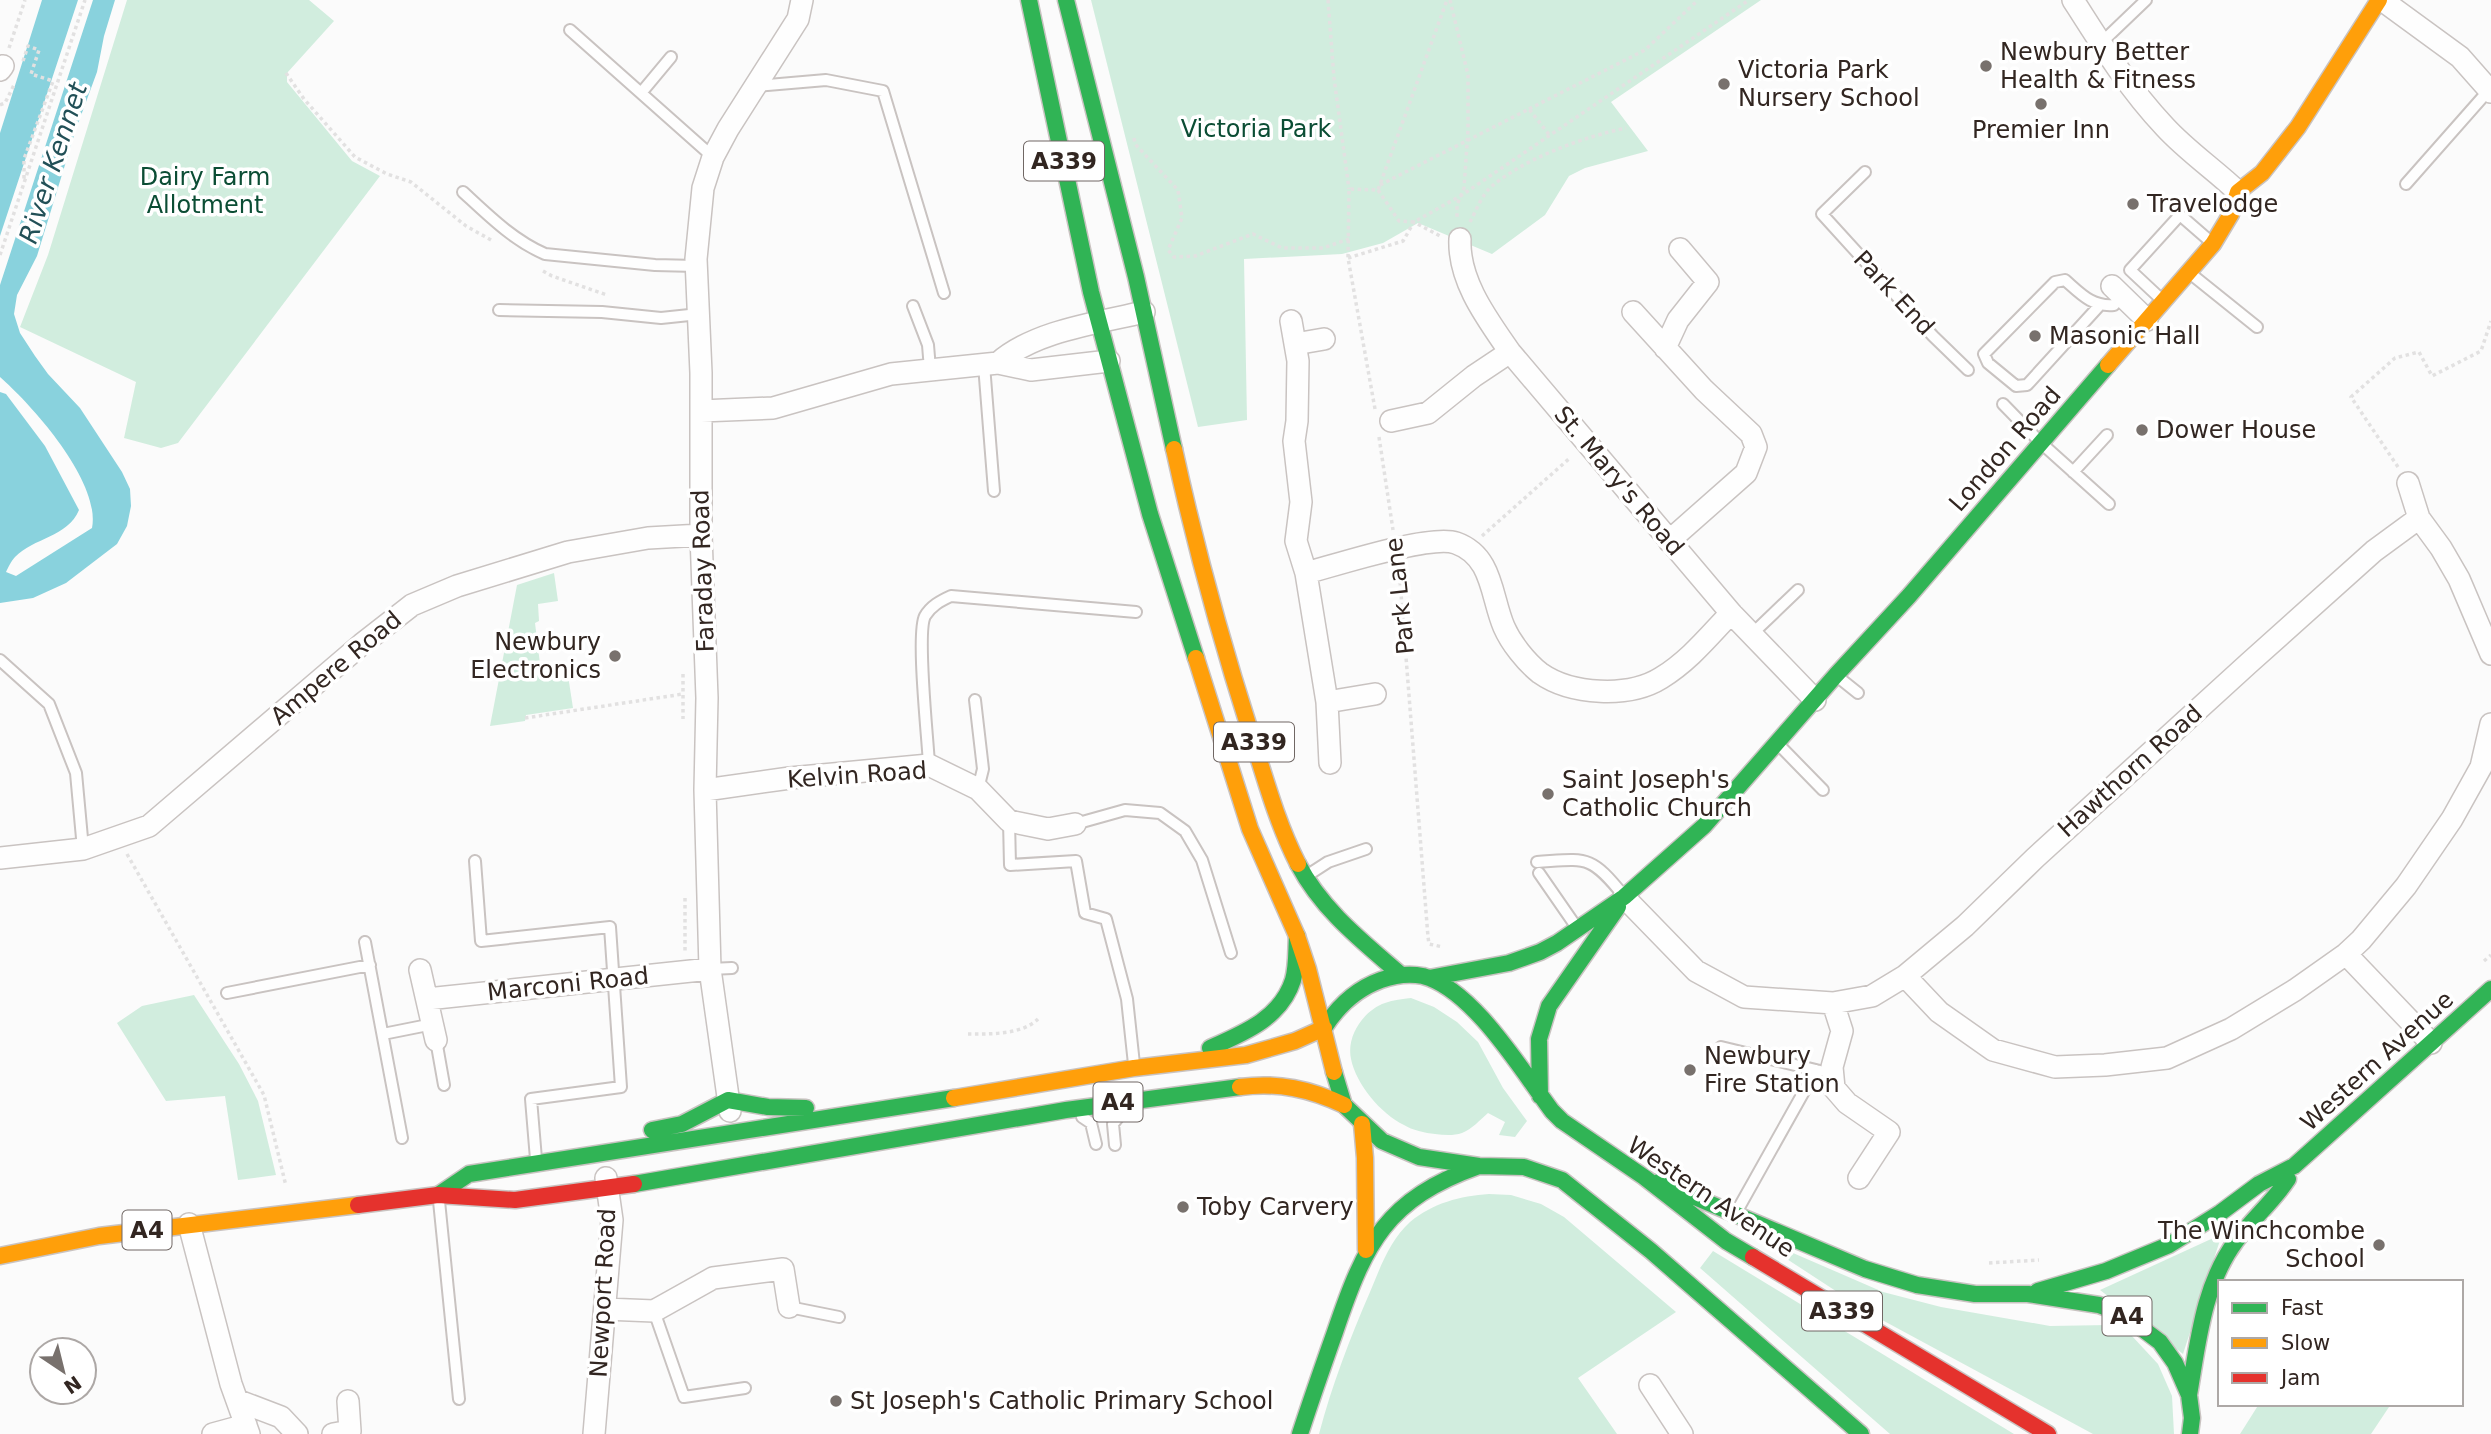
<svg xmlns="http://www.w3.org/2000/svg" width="2491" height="1434" font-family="'DejaVu Sans',sans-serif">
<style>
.green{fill:#d1edde}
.water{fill:#89d2dd}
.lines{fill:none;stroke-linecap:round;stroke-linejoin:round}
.lane-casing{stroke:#c9c3c1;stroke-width:14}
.street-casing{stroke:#c9c3c1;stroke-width:24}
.fast-casing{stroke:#c9c3c1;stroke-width:19}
.slow-casing{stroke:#c9c3c1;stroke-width:19}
.jam-casing{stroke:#c9c3c1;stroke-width:19}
.path{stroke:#e2e1e1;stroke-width:3.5;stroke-dasharray:3.5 3.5;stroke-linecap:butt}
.lane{stroke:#fefefe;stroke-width:10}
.street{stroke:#fefefe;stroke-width:21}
.fast{stroke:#30b455;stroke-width:16}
.slow{stroke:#ff9f0a;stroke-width:16}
.jam{stroke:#e5322d;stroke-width:16}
.poi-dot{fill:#78716d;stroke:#fff;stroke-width:2.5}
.labels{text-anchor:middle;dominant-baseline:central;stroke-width:7;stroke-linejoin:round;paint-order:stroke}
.shield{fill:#fff;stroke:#706764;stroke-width:2}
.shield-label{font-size:23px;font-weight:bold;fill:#322621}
.poi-label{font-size:24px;fill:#322621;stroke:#fff;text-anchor:start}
.park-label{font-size:24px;fill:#0b4d34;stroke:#fff}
.street-label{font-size:24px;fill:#322621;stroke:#fff}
.water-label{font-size:26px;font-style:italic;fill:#225057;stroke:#fff}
</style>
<rect width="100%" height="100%" fill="#fbfbfb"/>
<!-- green -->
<path class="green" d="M 127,0 L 309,0 L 334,21 L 287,73 L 287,82 L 352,161 L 380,176 L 178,443 L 161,448 L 124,438 L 136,382 L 20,327 L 48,255 Z
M 1091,0 L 1761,0 L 1611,102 L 1648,151 L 1585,168 L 1569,176 L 1545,215 L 1492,254 L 1418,223 L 1383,243 L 1342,254 L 1244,259 L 1247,420 L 1198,427 Z
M 554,573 L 558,601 L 538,604 L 539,621 L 535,623 L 541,672 L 567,669 L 573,708 L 526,715 L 525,721 L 490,726 L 517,585 Z
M 194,995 L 239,1064 L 258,1101 L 276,1175 L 238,1180 L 225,1096 L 166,1101 L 117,1023 L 142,1006 Z
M 1411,998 L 1434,1007 L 1457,1022 L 1478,1042 L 1503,1088 L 1527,1121 L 1515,1137 L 1499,1135 L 1505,1122 L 1488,1113 C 1480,1120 1472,1129 1462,1133 C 1453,1136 1444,1135 1435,1134 C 1425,1133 1412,1130 1404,1125 C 1381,1114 1356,1084 1351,1059 C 1346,1036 1364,1010 1385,1003 C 1393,1000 1403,999 1411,998 Z
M 1489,1194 L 1511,1195 L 1541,1204 L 1564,1217 L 1676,1312 L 1578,1378 L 1617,1434 L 1319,1434 C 1332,1385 1350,1338 1370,1292 C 1380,1268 1390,1240 1410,1222 C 1433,1203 1460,1196 1489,1194 Z
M 1747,1233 L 1883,1292 L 1941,1307 L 2050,1326 L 2108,1325 L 2132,1336 L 2158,1364 L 2172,1396 L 2174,1434 L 2093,1434 L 1871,1314 Z
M 2222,1234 L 2183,1354 L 2100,1290 Z
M 1713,1251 L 2014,1434 L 1890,1434 L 1700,1268 Z
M 2259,1404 L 2391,1404 L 2371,1434 L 2240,1434 Z"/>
<!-- water -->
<path class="water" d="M 42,0 L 78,0 L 0,236 L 0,133 Z
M 93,0 L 115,0 L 104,36 L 97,72 L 76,129 L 37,256 L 17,295 L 14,314 L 20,333 L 35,356 L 48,374 L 80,408 L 122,472 L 130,489 L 131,506 L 127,526 L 117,544 L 66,583 L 33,598 L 0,603 L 0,392 L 6,394 L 45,446 L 79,510 C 68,537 33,538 15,557 C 11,561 8,568 6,572 L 16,576 L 92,528 C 101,482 33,406 0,377 L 0,285 Z"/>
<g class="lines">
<!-- lane casing -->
<g class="lane-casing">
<path id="lane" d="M 570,30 L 713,157
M 2100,44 L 2146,0
M 756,86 L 826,80 L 883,91 L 944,293
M 641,93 L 671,57
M 1865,172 L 1822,214 L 1933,336 L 1968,370
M 2406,184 L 2489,90
M 463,192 C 489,216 513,240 545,254 L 655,265 L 696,266
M 2191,274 L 2257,327
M 2161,299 L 2130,270 L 2180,215 L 2211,242
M 913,306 L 928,345 L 930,369
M 2099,306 L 2027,385 L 2016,386 L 1988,363 L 1984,354 L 2055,282 L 2065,280 C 2081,294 2092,307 2114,305 L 2122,296
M 499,310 L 602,312 L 661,318 L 699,314
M 984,365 L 994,491
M 2003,404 L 2040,442 L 2109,504
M 2073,472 L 2107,435
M 1752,634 L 1798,590
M 0,660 L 49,704 L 76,773 L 83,849
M 1838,677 L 1858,693
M 975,700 L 983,769 L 978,789
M 1780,746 L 1823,790
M 929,765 C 928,740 916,633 925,616 C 931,606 940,601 951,596 L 1136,612
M 1009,821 L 1010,865 L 1076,861 L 1085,913 L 1106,919 L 1127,999 L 1134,1064
M 1075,824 L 1125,810 L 1160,813 L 1185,831 L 1202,860 L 1231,953
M 475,861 L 481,941 L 610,927 L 621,1087 L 531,1099 L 536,1159
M 1537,862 C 1586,859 1590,854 1623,895
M 1311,873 L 1328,862 L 1366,849
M 1539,873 L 1575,925
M 365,942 L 402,1138
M 710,969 L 732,968
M 227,993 L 370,965
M 383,1034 L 433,1024
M 436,1040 L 444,1085
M 1721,1047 L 1820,1071
M 1082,1117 L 1091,1123 L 1096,1144
M 1115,1145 L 1113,1124 L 1124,1110
M 439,1201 L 459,1399
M 1737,1211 L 1816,1070
M 789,1307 L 839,1317
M 654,1311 L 684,1397 L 745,1388"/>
</g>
<!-- street casing -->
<g class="street-casing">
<path id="street" d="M 2073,0 C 2101,44 2129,89 2165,127 C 2187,151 2215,170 2238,192
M 2382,0 L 2460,57 L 2491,92
M 0,70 L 3,66
M 1460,239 C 1458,281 1488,320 1510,352 L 1731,613 L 1815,700
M 2112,286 L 2147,320
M 1633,312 L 1704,390 L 1751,434 L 1756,447 L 1746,473 L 1669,541
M 1291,321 L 1298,361 L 1297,421 L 1294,441 L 1301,502 L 1296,541 L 1306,573 L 1327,702
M 1295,344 L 1324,339
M 1665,348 L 1678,320 L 1708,282 L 1680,249
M 998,363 C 1034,331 1097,323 1144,312
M 701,411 L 773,408 L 891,374 L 998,363 L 1031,370 L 1109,361
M 1391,421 L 1428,413 L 1474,376 L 1510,352
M 2408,483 L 2419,518 L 2441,548 L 2459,579 L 2491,654
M 1306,573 C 1336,565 1431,534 1456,543 C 1493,556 1491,597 1504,627 C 1511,643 1526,662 1540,673 C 1571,695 1629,698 1661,678 C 1689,661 1709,636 1731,613
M 1330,763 L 1327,702 L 1375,694
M 705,790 L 790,778 L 929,765 L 978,789 L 1009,821 L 1048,829 L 1075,824
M 0,858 L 83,849 L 149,826 L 362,644 L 412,605 L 457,586 L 568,552 L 648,538 L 701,535
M 1624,897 L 1696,971 L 1744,997 L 1833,1003 L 1872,996 L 1905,976 L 1965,926 L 2035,858 L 2249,663 L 2374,551 L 2419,518
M 2346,954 L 2431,1043
M 420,970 L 436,1040
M 1905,976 L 1939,1012 L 1993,1050 L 2055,1067 L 2105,1065 L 2167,1058 L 2231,1029 L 2295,990 L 2346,954 L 2361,940 L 2406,886 L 2452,819 L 2481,767 L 2491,724
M 427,999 L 710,969
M 1833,1003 L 1842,1031 L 1832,1067 L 1834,1088 L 1847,1103 L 1889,1132 L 1859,1178
M 730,1111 L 710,969 L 705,790 L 707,698 L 701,535 L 701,373 L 696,259 L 703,188 L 713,157 L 728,129 L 798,19 L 802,0
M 189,1224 L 231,1384 L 249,1434
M 605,1309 L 654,1311 L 713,1278 L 783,1269 L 789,1307
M 1650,1385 L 1682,1434
M 239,1401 L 281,1417 L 297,1434
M 213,1434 L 246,1425
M 333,1434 L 350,1431 L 348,1401
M 594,1434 L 612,1220 L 606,1178"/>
</g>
<!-- fast casing -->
<g class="fast-casing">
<path id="fast" d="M 1029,0 L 1091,292 L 1150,514 L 1196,658
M 1066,0 L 1136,277 L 1174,449
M 1298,864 C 1322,910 1362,941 1400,974
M 1429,978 L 1509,963 L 1540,952 L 1557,943 L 1624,897 L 1704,826 L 1836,675 L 1909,596 L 2108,365
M 1324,1028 C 1338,1006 1356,989 1381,980 C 1395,975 1408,973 1423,976 C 1473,989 1522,1071 1552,1111 L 1562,1121 L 1644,1177 L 1726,1241 L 1753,1257
M 1210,1048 C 1244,1033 1281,1018 1293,980 C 1297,966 1296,950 1297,936
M 1334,1072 L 1344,1105 L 1382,1141 L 1419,1157 L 1479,1166 L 1524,1167 L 1562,1180 L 1651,1251 L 1861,1434
M 1540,1096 L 1539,1039 L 1549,1006 L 1618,907
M 652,1130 L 682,1124 L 728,1100 L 768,1107 L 806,1108
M 1659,1182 L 1865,1269 L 1917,1285 L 1975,1294 L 2028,1294 L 2099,1305 L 2123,1314 L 2160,1342 L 2175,1363 L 2189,1395 L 2192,1418 L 2190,1434
M 634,1184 L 1066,1110 L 1240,1087
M 438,1195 L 469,1174 L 954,1098
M 2038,1291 L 2106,1271 L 2169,1245 L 2220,1213 L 2259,1184 L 2294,1166 L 2491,989
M 2189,1395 C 2198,1343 2203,1285 2236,1241 C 2252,1219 2273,1202 2288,1179
M 1300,1434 C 1311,1400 1323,1366 1335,1332 C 1365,1243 1386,1199 1479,1166"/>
</g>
<!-- slow casing -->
<g class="slow-casing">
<path id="slow" d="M 2108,365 L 2213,244 L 2231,214 L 2238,192 L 2262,173 L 2298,127 L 2379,0
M 1174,449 C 1195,545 1221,640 1251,734 C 1265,778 1277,823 1298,864
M 1196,658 L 1250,829 L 1297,936 L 1308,969 L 1334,1072
M 1240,1087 C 1278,1082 1310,1089 1344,1105
M 954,1098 L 1134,1068 L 1246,1055 L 1295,1041 L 1324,1028
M 1362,1124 L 1365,1158 L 1366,1250
M 0,1256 L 99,1236 L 358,1205"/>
</g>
<!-- jam casing -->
<g class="jam-casing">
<path id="jam" d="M 358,1205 L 438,1195 L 515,1200 L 634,1184
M 1753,1257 L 2048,1434"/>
</g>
<!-- path -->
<path class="path" d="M 1328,0 L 1334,78 L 1349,189
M 1450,0 L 1468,75 L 1468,130 L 1464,188 L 1457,205 L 1457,218
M 9,48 L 25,0
M 23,61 L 28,46 L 39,50 L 31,74 L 53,81 L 24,159 L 24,182
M 286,73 L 304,99 L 355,157 L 387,174 L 411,182 L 466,226 L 491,240
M 0,105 L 5,103 L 14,85
M 1529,109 L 1645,50 L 1698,0
M 1134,138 L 1135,144 L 1178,190 L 1182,218 L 1168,250 L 1174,257 L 1195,256 L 1253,234 L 1282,248 L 1323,248 L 1349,239
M 1380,185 L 1529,109 L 1550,136
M 1378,190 L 1399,221 L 1414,222 L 1462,195 L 1749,0
M 1470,222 C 1476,211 1482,194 1492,186 C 1526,158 1583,137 1626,128
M 0,255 L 85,0
M 1348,258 L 1403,241 L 1414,222 L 1440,236
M 543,271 L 552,276 L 607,295
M 1375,409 L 1348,258 L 1349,189 L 1378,190 L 1447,0
M 1379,437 L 1393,530
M 2398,467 L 2351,397 L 2395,358 L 2419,352 L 2432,376 L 2481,351 L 2491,321
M 1482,536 L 1571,457
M 1399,568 L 1428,937 L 1429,944 L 1443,947
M 683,674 L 683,719
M 525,718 L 683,694
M 127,854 L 264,1095 L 286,1186
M 685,898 L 685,953
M 2484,961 L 2491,955
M 968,1034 C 989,1034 1022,1035 1038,1019
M 1989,1263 L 2039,1260"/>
<!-- lane -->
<use href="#lane" class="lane"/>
<!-- street -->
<use href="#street" class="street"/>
<!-- fast -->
<use href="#fast" class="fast"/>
<!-- slow -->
<use href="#slow" class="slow"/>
<!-- jam -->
<use href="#jam" class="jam"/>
</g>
<!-- markers -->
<g class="poi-dot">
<circle cx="1986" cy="66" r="7"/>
<circle cx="1724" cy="84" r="7"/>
<circle cx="2041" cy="104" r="7"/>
<circle cx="2133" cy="204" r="7"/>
<circle cx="2035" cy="336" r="7"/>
<circle cx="2142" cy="430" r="7"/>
<circle cx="615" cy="656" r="7"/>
<circle cx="1548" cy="794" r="7"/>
<circle cx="1690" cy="1070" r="7"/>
<circle cx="1183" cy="1207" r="7"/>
<circle cx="2379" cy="1245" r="7"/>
<circle cx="836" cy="1401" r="7"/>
</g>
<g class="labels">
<!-- shield labels -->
<g class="shield">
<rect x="1024" y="141.5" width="80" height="39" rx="5"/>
<rect x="1214" y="722.5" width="80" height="39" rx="5"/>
<rect x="1093.5" y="1082.5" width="49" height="39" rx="5"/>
<rect x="122.5" y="1210.5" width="49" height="39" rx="5"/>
<rect x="1802" y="1291.5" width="80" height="39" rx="5"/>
<rect x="2102.5" y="1296.5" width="49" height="39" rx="5"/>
</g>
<g class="shield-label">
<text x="1064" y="161">A339</text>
<text x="1254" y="742">A339</text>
<text x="1118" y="1102">A4</text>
<text x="147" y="1230">A4</text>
<text x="1842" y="1311">A339</text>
<text x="2127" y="1316">A4</text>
</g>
<!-- poi labels -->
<g class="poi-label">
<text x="2000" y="52">Newbury Better<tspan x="2000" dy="28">Health &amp; Fitness</tspan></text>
<text x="1738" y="70">Victoria Park<tspan x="1738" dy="28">Nursery School</tspan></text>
<text x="2041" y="130" text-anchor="middle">Premier Inn</text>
<text x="2147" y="204">Travelodge</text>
<text x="2049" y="336">Masonic Hall</text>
<text x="2156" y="430">Dower House</text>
<text x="601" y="642" text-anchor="end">Newbury<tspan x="601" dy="28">Electronics</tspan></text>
<text x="1562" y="780">Saint Joseph's<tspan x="1562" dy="28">Catholic Church</tspan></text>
<text x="1704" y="1056">Newbury<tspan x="1704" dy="28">Fire Station</tspan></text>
<text x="1197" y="1207">Toby Carvery</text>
<text x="2365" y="1231" text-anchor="end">The Winchcombe<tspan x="2365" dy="28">School</tspan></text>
<text x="850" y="1401">St Joseph's Catholic Primary School</text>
</g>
<!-- park labels -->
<g class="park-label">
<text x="1256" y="129">Victoria Park</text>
<text x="205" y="177">Dairy Farm<tspan x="205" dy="28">Allotment</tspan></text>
</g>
<!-- street labels -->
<g class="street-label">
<text transform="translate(1894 293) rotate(47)">Park End</text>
<text transform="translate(2005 449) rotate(-49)">London Road</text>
<text transform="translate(1619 481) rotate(50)">St. Mary's Road</text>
<text transform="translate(703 571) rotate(-92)">Faraday Road</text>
<text transform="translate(1400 596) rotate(-96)">Park Lane</text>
<text transform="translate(336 668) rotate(-40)">Ampere Road</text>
<text transform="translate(2130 771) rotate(-42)">Hawthorn Road</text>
<text transform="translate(857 775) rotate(-4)">Kelvin Road</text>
<text transform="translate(568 984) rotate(-6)">Marconi Road</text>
<text transform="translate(2377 1061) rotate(-42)">Western Avenue</text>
<text transform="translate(1711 1197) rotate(34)">Western Avenue</text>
<text transform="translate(603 1293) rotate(-87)">Newport Road</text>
</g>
<!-- water labels -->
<g class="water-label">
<text transform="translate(53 163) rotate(-72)">River Kennet</text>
</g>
</g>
<!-- legend -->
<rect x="2218" y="1280" width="245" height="126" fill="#ffffff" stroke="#ada8a6" stroke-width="2"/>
<rect x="2232" y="1303" width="35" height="10" fill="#30b455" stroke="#ada8a6" stroke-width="2"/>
<text x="2281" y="1315" font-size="21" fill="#322621">Fast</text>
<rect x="2232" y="1338" width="35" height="10" fill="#ff9f0a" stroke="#ada8a6" stroke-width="2"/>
<text x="2281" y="1350" font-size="21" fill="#322621">Slow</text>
<rect x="2232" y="1373" width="35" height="10" fill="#e5322d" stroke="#ada8a6" stroke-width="2"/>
<text x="2281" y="1385" font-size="21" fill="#322621">Jam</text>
<!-- north arrow -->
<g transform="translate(63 1371) rotate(145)"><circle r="33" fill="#ffffff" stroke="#ada8a6" stroke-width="2"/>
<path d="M0-5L12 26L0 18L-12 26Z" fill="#78716d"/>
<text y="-10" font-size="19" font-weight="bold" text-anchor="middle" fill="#322621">N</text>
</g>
</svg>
